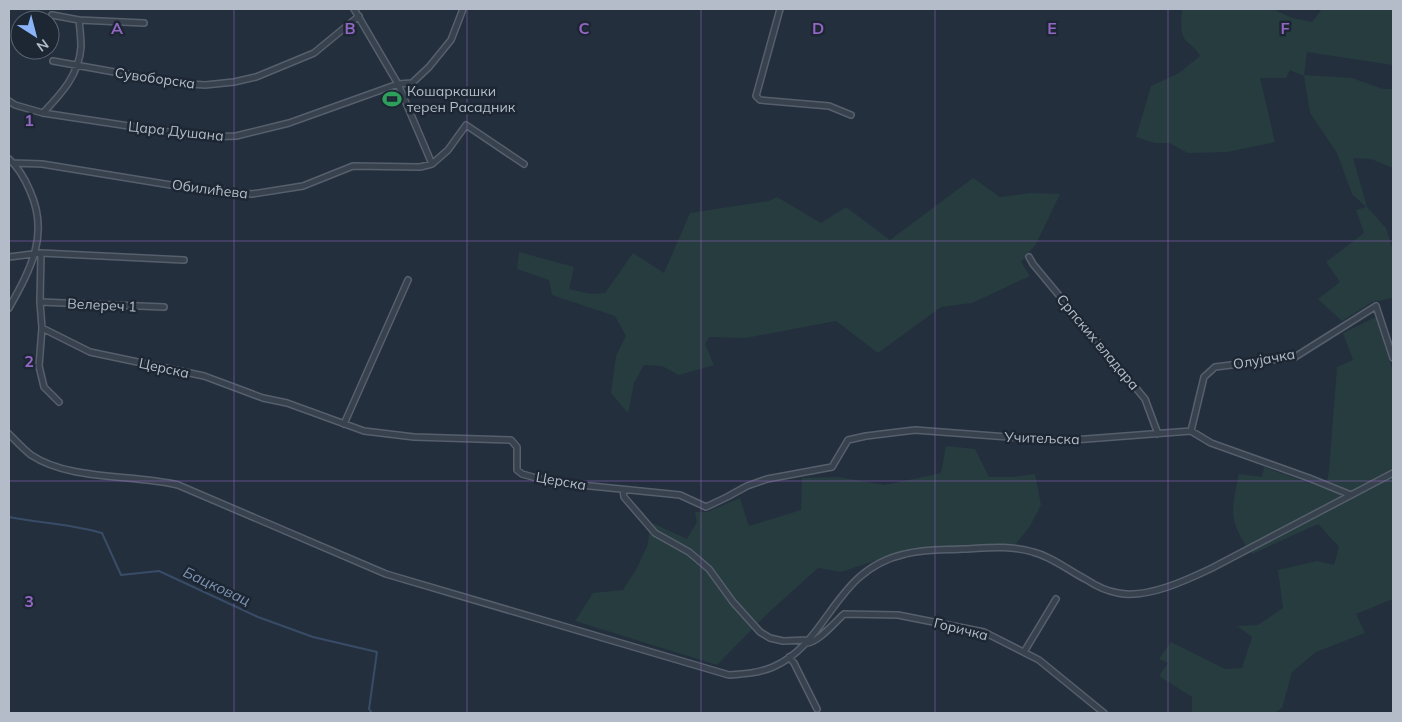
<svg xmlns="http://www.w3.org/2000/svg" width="1402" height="722" font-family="Mulish,sans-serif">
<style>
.green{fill:#263c3f}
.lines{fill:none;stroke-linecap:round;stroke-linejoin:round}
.stream{stroke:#394c67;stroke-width:2}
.street-casing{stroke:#565f6c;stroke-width:8}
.street{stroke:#38414e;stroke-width:5}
.grid{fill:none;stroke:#9266c3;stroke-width:1;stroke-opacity:0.55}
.labels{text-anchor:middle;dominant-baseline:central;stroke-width:5;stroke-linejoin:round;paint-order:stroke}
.street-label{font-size:14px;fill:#b4bcc9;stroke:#1d2633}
.poi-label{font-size:14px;fill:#b4bcc9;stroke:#1d2633;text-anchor:start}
.water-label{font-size:15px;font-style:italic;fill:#7c92b1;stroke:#1d2633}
.grid-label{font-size:16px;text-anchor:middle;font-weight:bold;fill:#9266c3;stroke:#1d2633;stroke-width:5;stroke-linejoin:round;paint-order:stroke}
</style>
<rect width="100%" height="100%" fill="#242f3e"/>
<!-- green -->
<path class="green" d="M 1182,9 L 1273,9 L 1292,18 L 1312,22 L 1322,9 L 1393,9 L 1393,65 L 1307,52 L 1304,75 L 1352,78 L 1383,89 L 1393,89 L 1393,168 L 1371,159 L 1353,158 L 1367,207 L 1386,228 L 1393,250 L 1393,298 L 1372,302 L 1342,321 L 1318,299 L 1340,282 L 1326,262 L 1364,233 L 1356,210 L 1366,207 L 1352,194 L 1337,153 L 1310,113 L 1304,76 L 1290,70 L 1286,78 L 1260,78 L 1275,142 L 1227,152 L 1188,153 L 1169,143 L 1155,143 L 1136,137 L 1151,86 L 1179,73 L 1200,56 C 1196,48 1191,46 1186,41 C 1179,34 1182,18 1182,9 Z
M 973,178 L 1000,197 L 1031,193 L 1060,194 L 1036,244 L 1021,262 L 1030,276 L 972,303 L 941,307 L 878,353 L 836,321 L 746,338 L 709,337 L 705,344 L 714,365 L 679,375 L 662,366 L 644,365 L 634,383 L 628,413 L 611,393 L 616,356 L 626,336 L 615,316 L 552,295 L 549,280 L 517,269 L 519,252 L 574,267 L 569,289 L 590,294 L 605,293 L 633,253 L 664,273 L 690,213 L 769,201 L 777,197 L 821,223 L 846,207 L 890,240 Z
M 1376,317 L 1393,371 L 1393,599 L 1356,614 L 1365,633 L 1316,652 L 1292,672 L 1282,708 L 1274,713 L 1192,713 L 1192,697 L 1159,676 L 1168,663 L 1159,659 L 1171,642 L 1225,669 L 1242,668 L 1252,637 L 1237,626 L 1258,625 L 1283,608 L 1278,570 L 1317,561 L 1334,565 L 1339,547 L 1318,524 L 1252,554 C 1228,521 1231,512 1239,474 L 1262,477 L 1264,467 L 1326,489 L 1329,470 L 1337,367 L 1353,360 L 1343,333 Z
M 946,446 L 975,449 L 989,477 L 1012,477 L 1035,474 L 1041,505 L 1030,526 L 1015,545 L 904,551 L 841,572 L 818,568 L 768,613 L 717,665 L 575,621 L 593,593 L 623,590 L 637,568 L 648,544 L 650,522 L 687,539 L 697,522 L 695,512 L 707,512 L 740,498 L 749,526 L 801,510 L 802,478 L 838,477 L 885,485 L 941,473 Z"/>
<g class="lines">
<!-- stream -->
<path class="stream" d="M 9,517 C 40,523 72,524 102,533 L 121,575 L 159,571 L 258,617 L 313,637 L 377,652 L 369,709 L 372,713"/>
<!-- street casing -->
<g class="street-casing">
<path id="street" d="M 354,9 L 398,84 L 432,164
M 780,9 L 756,96 L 760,100 L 829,106 L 851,115
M 52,15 L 79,20 L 144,23
M 53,61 L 176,83 L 205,85 L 234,82 L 256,77 L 314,53 L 359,16
M 9,101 L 15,105 L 43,113 L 175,133 L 207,137 L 236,136 L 289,123 L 398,84 L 412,83 L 429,67 L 451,40 L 463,9
M 43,113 C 61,94 79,75 81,47 C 81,38 80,29 79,20
M 9,159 C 19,168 25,179 30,191 C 50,235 30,270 9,308
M 13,163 L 42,164 L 177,186 L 252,194 L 303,186 L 353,166 L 420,167 L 432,164 L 448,150 L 466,125 L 524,164
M 41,253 L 184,260
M 9,257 L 41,253 L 40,302 L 42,328 L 39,366 L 44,387 L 59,402
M 1029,257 L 1033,264 L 1145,399 L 1158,434
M 40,302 L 164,307
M 42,328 L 90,352 L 204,376 L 263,398 L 287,403 L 364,431 L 414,437 L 511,440 L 517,447 L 517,470 L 522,474 L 551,482 L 680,495 L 706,507 L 727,497 L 747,486 L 767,479 L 832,467 L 848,440 L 866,436 L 915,430 L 1060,441 L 1191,431 L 1211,443 L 1309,478 L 1351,495
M 344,424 L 408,280
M 1191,431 L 1204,377 L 1215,367 L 1295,357 L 1376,306 L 1393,358
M 9,434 C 16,441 23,449 31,455 C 70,481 133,474 178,485 L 386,574 L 729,675 C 744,674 759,673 773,667 C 830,642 833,570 905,554 C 924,549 943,550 962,549 C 986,548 1010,545 1033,552 C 1053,557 1069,571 1087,580 C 1096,586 1107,591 1118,593 C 1147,599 1187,580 1212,568 L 1393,473
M 623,490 L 624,497 L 655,533 L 689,552 L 709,569 L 733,602 L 760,632 L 770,638 L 783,641 L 808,640
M 806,643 C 818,643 835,622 844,614 L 898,615 L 984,632 L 1039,660 L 1104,713
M 1024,652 L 1056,599
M 789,657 L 794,663 L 817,709"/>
</g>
<!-- street -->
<use href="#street" class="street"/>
</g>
<!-- grid -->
<path class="grid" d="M 234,9 L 234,713M 467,9 L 467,713M 701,9 L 701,713M 935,9 L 935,713M 1168,9 L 1168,713M 9,241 L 1393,241M 9,481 L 1393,481"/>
<!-- icons -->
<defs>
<g id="stadium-bare" transform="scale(1.5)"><path d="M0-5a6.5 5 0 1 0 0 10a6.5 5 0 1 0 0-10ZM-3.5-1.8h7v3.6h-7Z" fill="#2e9e5b" stroke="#1d2633" stroke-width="2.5" paint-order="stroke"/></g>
</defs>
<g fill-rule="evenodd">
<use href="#stadium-bare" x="392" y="99"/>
</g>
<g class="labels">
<!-- street labels -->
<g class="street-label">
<text transform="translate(155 78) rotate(8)">Сувоборска</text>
<text transform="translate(176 131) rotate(6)">Цара Душана</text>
<text transform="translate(210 189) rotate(7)">Обилићева</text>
<text transform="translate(102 305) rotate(3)">Велереч 1</text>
<text transform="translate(1098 342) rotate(50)">Српских владара</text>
<text transform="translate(1264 359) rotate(-10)">Олујачка</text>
<text transform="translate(164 368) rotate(12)">Церска</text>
<text transform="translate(1042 438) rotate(2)">Учитељска</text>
<text transform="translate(561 481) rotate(10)">Церска</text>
<text transform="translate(961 629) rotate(14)">Горичка</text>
</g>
<!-- poi labels -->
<g class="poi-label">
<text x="407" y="91">Кошаркашки<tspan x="407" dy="16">терен Расадник</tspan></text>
</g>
<!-- water labels -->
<g class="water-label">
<text transform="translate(217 586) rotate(25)">Бацковац</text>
</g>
</g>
<g class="grid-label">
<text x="117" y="34">A</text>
<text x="350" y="34">B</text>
<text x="584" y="34">C</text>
<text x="818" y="34">D</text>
<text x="1052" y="34">E</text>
<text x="1285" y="34">F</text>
<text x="29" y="126">1</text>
<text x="29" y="367">2</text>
<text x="29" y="607">3</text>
</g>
<!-- border -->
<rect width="1402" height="722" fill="none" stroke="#b4bcc9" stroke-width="20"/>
<!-- north arrow -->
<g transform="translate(35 35) rotate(144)"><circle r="24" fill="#1d2633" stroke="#59626f"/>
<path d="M0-4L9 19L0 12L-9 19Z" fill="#8ab4f8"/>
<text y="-8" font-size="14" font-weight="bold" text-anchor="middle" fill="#b4bcc9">N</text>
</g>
</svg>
